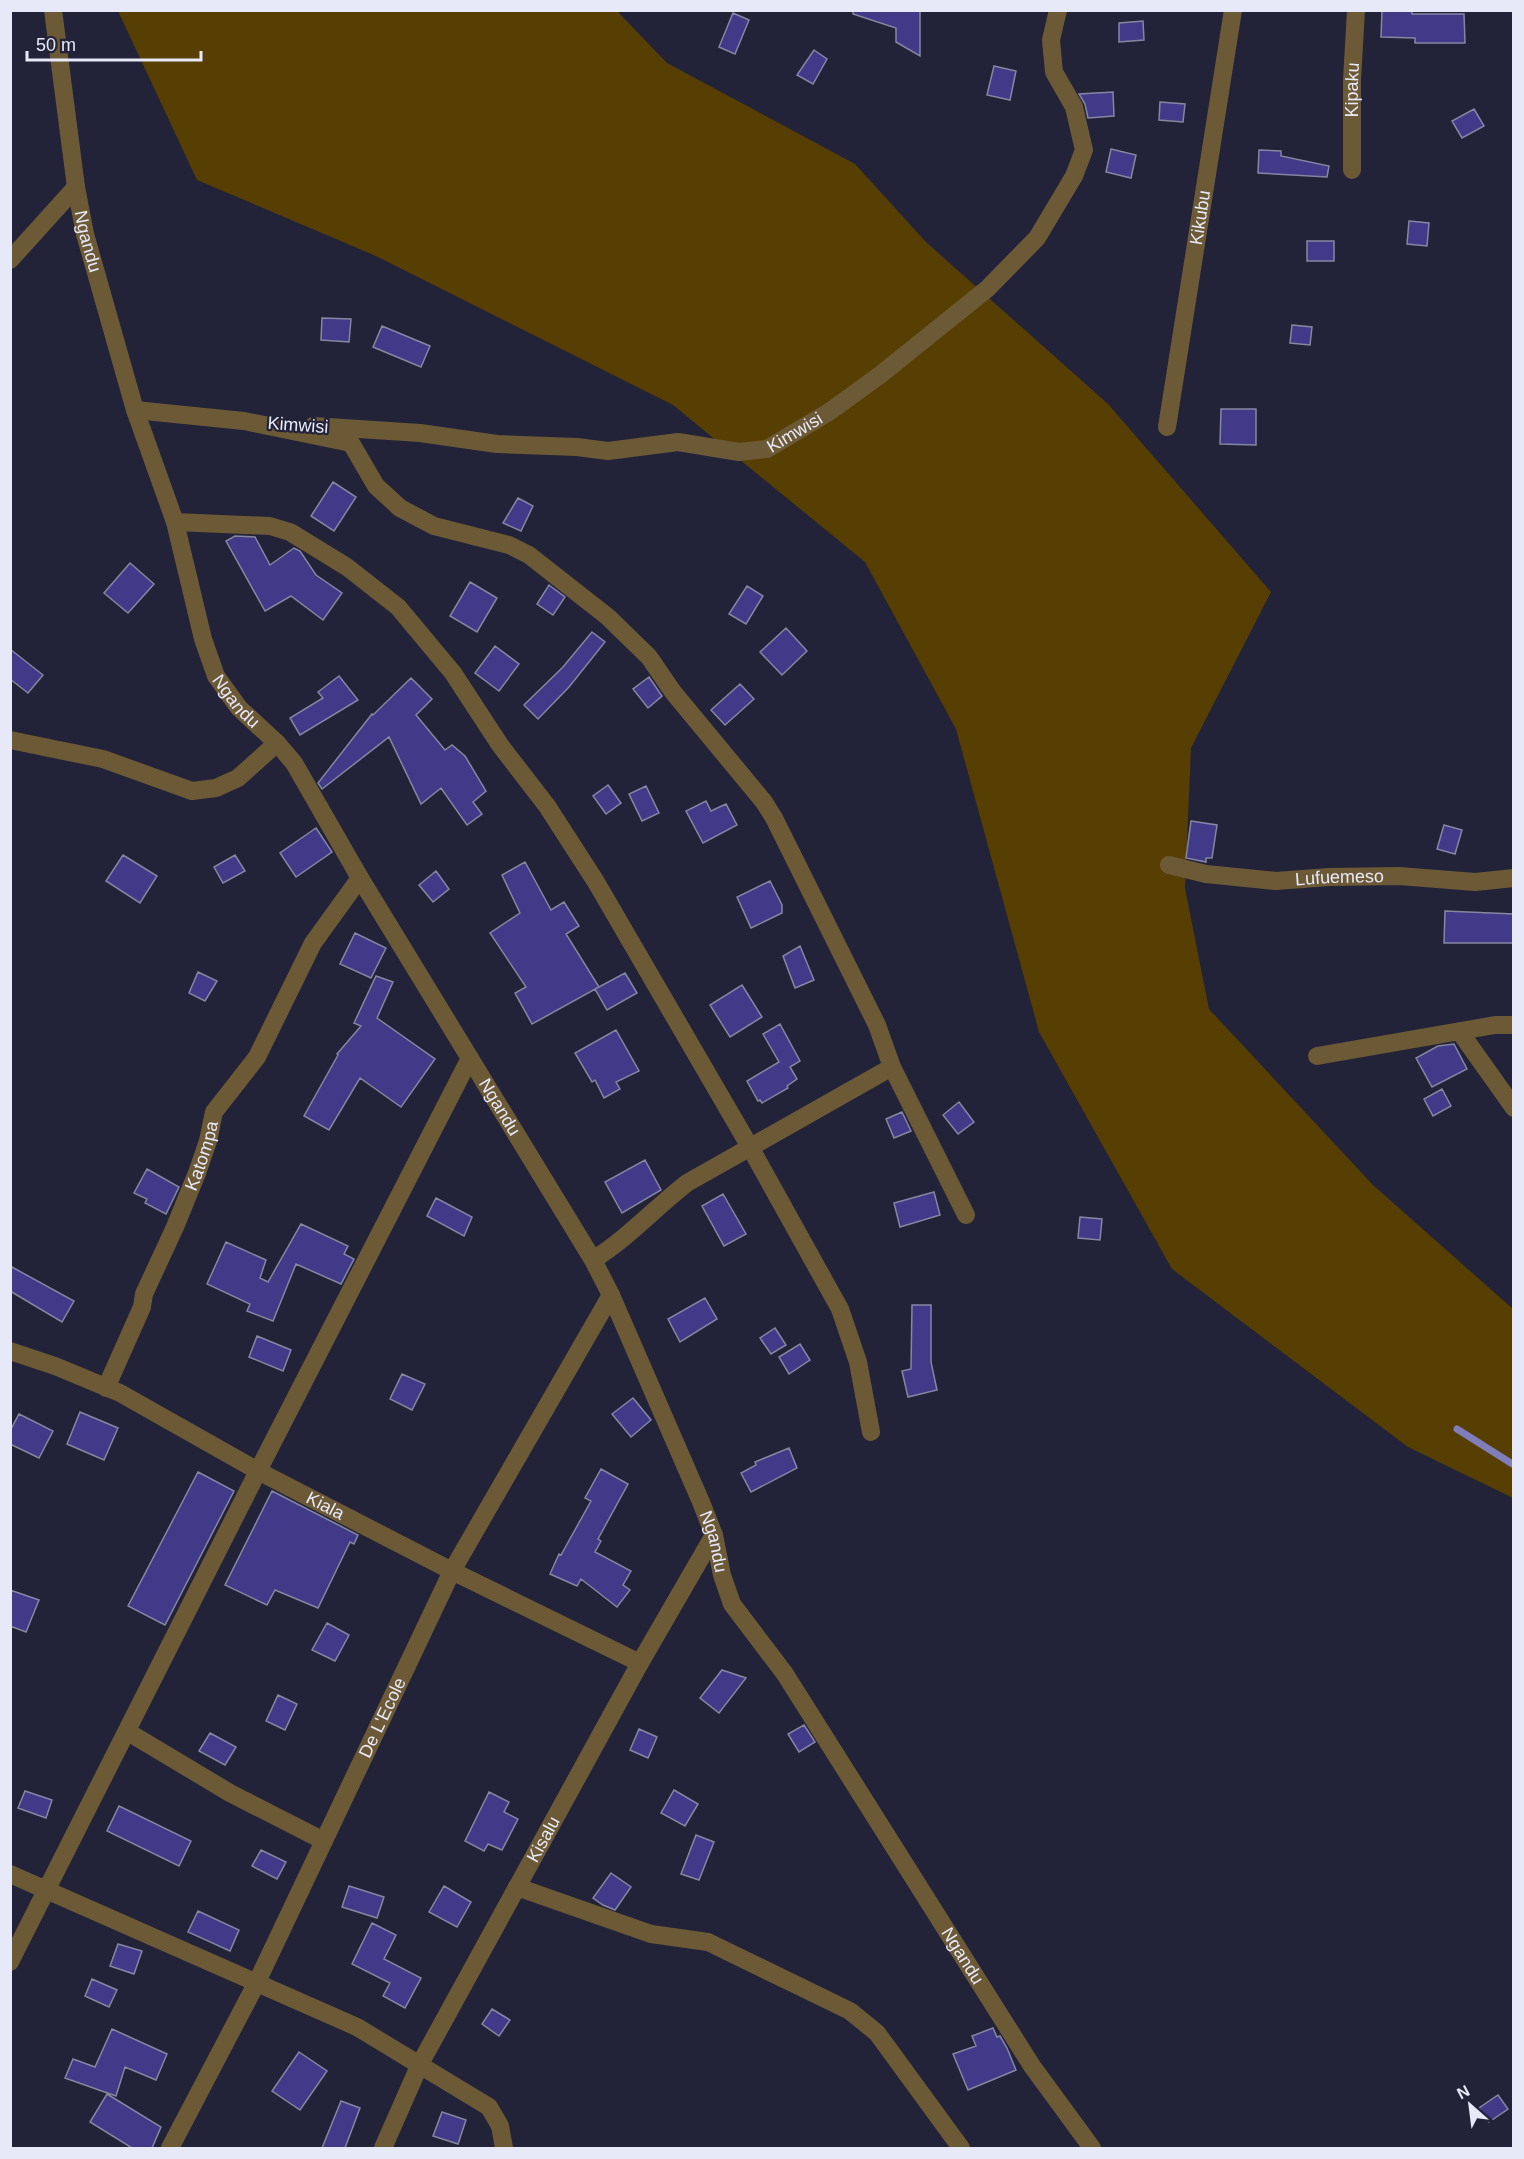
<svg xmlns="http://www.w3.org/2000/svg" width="1524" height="2159" font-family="Arial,sans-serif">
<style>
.green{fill:#573e02}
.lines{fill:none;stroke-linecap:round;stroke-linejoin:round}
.stream{stroke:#807eba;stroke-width:7}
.building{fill:#403a88;stroke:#8587a1;stroke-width:1.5}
.street{stroke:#6c5936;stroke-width:18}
.labels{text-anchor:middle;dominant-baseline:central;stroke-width:4.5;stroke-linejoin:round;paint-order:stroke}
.street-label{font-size:18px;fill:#e8e9f8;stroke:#222338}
</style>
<rect width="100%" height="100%" fill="#222338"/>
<!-- green -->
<path class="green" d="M 118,11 L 617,11 L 667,63 L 855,164 L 926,242 L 1108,404 L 1271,592 L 1191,748 L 1185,888 L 1209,1009 L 1373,1185 L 1513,1309 L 1513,1498 L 1408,1447 L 1172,1269 L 1039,1032 L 956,729 L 865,562 L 673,405 L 376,256 L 197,180 Z"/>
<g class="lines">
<!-- stream -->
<path class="stream" d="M 1457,1429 L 1514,1465"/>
</g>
<!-- building -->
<path class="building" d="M 853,10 L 920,10 L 920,56 L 896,42 L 896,28 L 853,14 Z
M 1382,10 L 1412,10 L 1412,14 L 1464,14 L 1465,43 L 1415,43 L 1415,38 L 1381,37 Z
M 733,13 L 749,20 L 735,54 L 719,47 Z
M 1143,21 L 1144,40 L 1119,42 L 1119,23 Z
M 814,50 L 827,59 L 813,84 L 797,75 Z
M 994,66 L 1016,71 L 1010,100 L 987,95 Z
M 1113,92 L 1114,116 L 1088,118 L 1085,104 L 1079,94 Z
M 1160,102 L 1185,104 L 1183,122 L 1159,120 Z
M 1474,109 L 1484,126 L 1462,138 L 1452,121 Z
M 1111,149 L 1136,155 L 1131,178 L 1106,172 Z
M 1259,150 L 1281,151 L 1281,156 L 1329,166 L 1327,177 L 1258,173 Z
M 1409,221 L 1429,223 L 1427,246 L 1407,244 Z
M 1307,241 L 1334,241 L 1334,261 L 1307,261 Z
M 322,318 L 351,319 L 349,342 L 321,340 Z
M 1292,325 L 1312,327 L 1310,345 L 1290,343 Z
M 382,326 L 430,346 L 421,367 L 373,347 Z
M 1221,409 L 1256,409 L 1256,445 L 1220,444 Z
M 333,482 L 356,497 L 334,531 L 311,516 Z
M 518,498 L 533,506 L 521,531 L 503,523 Z
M 235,536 L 255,537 L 270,565 L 294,548 L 300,551 L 316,575 L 342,593 L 323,620 L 291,596 L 265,611 L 226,541 Z
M 130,563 L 154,584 L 128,613 L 104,593 Z
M 470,582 L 497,598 L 477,632 L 450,616 Z
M 549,585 L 565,597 L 553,615 L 537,604 Z
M 747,586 L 763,596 L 746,624 L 729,614 Z
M 786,628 L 807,651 L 782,675 L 760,652 Z
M 592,632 L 605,642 L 569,687 L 538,719 L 524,705 L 563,667 Z
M 495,646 L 519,664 L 499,691 L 475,673 Z
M 10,649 L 43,675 L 28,693 L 10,679 Z
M 339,676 L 358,700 L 300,735 L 290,718 L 323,698 L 318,692 Z
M 649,677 L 662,696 L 648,708 L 633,689 Z
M 411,678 L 432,699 L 416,715 L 445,750 L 452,745 L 465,756 L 486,791 L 473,802 L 482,814 L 467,825 L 441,788 L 421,804 L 389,737 L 322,789 L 318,783 L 372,714 L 373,715 Z
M 740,684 L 754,699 L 725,725 L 711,710 Z
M 608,785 L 621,803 L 606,814 L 593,796 Z
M 646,786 L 659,813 L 642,821 L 629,794 Z
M 706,801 L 711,811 L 726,804 L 737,825 L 703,843 L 686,811 Z
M 1191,821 L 1217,825 L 1212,858 L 1206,858 L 1206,862 L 1186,858 Z
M 1444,825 L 1462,830 L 1455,854 L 1437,849 Z
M 316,828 L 332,852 L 296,877 L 280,853 Z
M 123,855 L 157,876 L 140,903 L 106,881 Z
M 235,855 L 245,871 L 223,883 L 214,867 Z
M 525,862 L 551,910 L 564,902 L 579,926 L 566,934 L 599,987 L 532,1024 L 515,993 L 526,987 L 490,933 L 520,913 L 502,875 Z
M 436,871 L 449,889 L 433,902 L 419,885 Z
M 770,881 L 782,905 L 782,913 L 751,928 L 737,897 Z
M 1445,911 L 1514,914 L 1514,943 L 1444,943 Z
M 355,933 L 386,948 L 371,978 L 340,964 Z
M 800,946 L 814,980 L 795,988 L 783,956 Z
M 198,972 L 217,981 L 205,1001 L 189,993 Z
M 625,973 L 637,993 L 607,1010 L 595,989 Z
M 376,976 L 393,982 L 377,1018 L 435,1059 L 401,1107 L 360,1078 L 329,1130 L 304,1116 L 338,1055 L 337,1054 L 361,1026 L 354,1023 Z
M 742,985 L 762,1017 L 730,1037 L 710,1005 Z
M 780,1024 L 800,1061 L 790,1067 L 797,1079 L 787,1086 L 788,1088 L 762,1103 L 760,1100 L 758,1101 L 747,1081 L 779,1062 L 763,1034 Z
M 616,1030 L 639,1071 L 616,1082 L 620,1089 L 604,1098 L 595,1080 L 592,1082 L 575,1053 Z
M 1454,1044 L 1467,1069 L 1432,1087 L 1416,1058 L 1438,1046 Z
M 1442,1089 L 1451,1106 L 1433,1116 L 1424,1099 Z
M 959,1102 L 974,1122 L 958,1134 L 943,1115 Z
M 902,1112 L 911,1131 L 894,1138 L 886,1119 Z
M 645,1160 L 661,1190 L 622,1213 L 605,1182 Z
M 147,1169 L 179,1187 L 166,1214 L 145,1203 L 147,1199 L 134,1193 Z
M 934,1192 L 940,1215 L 900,1227 L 894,1203 Z
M 723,1194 L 746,1234 L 724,1246 L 702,1206 Z
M 436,1198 L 472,1217 L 464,1236 L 427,1216 Z
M 1080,1217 L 1102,1219 L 1100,1240 L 1078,1238 Z
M 301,1224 L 348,1246 L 344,1254 L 354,1259 L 341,1284 L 296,1264 L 273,1321 L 247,1311 L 250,1304 L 207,1284 L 226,1242 L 266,1260 L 260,1278 L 268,1282 Z
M 10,1266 L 74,1301 L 62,1322 L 10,1291 Z
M 705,1298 L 717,1319 L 680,1342 L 668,1319 Z
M 912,1305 L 931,1305 L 931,1362 L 937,1390 L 908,1397 L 902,1371 L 911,1369 Z
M 775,1328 L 786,1345 L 771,1354 L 760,1338 Z
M 257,1336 L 291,1350 L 283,1371 L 249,1357 Z
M 800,1344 L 810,1360 L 789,1374 L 779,1357 Z
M 402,1374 L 425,1384 L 412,1410 L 390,1399 Z
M 633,1398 L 651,1420 L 631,1437 L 612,1414 Z
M 80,1412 L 118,1428 L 104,1460 L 67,1444 Z
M 19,1414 L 53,1431 L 39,1458 L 10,1444 L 10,1431 Z
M 789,1448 L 797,1468 L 751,1492 L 741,1473 L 756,1465 L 755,1462 Z
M 601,1469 L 628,1484 L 598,1539 L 601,1541 L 595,1552 L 631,1571 L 623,1585 L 630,1590 L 617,1607 L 581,1579 L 577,1586 L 550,1574 L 559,1554 L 561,1555 L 591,1501 L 585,1498 Z
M 198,1472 L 234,1491 L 165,1625 L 128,1606 Z
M 272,1491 L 358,1535 L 354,1544 L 350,1542 L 318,1608 L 275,1590 L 267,1605 L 225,1585 Z
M 10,1590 L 39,1600 L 26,1632 L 10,1626 Z
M 327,1623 L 349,1635 L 335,1661 L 312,1650 Z
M 722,1670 L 746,1678 L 719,1713 L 700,1698 Z
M 278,1695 L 297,1704 L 285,1730 L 266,1721 Z
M 804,1725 L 815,1742 L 799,1752 L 788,1734 Z
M 639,1729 L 657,1737 L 648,1758 L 630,1750 Z
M 210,1733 L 236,1747 L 225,1765 L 199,1751 Z
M 674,1790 L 698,1804 L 685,1826 L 661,1813 Z
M 25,1791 L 52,1800 L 46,1818 L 18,1808 Z
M 489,1792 L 509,1802 L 504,1812 L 518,1819 L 502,1850 L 488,1844 L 484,1851 L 465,1841 Z
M 119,1806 L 191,1841 L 179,1866 L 107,1831 Z
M 696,1835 L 714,1842 L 699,1880 L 681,1874 Z
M 261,1850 L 286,1862 L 277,1879 L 252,1866 Z
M 611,1873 L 631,1887 L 615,1910 L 603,1905 L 593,1898 Z
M 349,1886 L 384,1897 L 377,1918 L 342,1907 Z
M 444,1886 L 471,1902 L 457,1927 L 429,1912 Z
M 198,1911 L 239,1930 L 230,1951 L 188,1932 Z
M 372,1923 L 396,1935 L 384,1959 L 421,1978 L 405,2008 L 383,1996 L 390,1983 L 352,1964 Z
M 118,1944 L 142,1951 L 134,1974 L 110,1966 Z
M 92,1979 L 117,1990 L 109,2007 L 85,1996 Z
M 492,2009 L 510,2020 L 499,2036 L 482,2024 Z
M 993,2028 L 997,2037 L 1000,2036 L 1007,2048 L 1016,2070 L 968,2090 L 953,2054 L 976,2046 L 972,2036 Z
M 112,2029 L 167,2054 L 156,2080 L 125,2067 L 116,2096 L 65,2078 L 73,2059 L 95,2067 Z
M 299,2052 L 327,2071 L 300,2110 L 272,2091 Z
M 107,2094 L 161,2127 L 152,2148 L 132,2148 L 90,2122 Z
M 1498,2095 L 1508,2109 L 1489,2122 L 1479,2108 Z
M 341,2101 L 360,2108 L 345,2148 L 322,2148 Z
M 442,2112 L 466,2120 L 458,2144 L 433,2136 Z"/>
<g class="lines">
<!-- street -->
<g class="street">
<path id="s1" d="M 53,10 L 76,187 L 85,234 L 135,410 L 175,522 L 203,639 L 216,676 L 239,708 L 277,743 L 294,763 L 360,878 L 593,1260 L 611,1295 L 701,1502 L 714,1535 L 722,1575 L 732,1604 L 785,1674 L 1032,2066 L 1092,2148"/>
<path id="s2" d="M 1352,170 L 1352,80 L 1356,10"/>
<path d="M 10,260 L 76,187"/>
<path d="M 135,410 L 244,421 L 351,443 L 376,486 L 400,508 L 434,526 L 509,545 L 529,555 L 608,617 L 649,657 L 673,692 L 764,802 L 774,818 L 877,1025 L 892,1067 L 966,1215"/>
<path id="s3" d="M 313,426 L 420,433 L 497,444 L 577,447 L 608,451 L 678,442 L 739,452 L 767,449 L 829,412 L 880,375 L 987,289 L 1037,238 L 1074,176 L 1084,150 L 1074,107 L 1054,72 L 1051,40 L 1058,10"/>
<path id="s4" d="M 1167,427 L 1233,10"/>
<path d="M 175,522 L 270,526 L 290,532 L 347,567 L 398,607 L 453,673 L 500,745 L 547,806 L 596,882 L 750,1147 L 840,1309 L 858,1362 L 871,1432"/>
<path d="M 10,740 L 103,759 L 192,791 L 216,788 L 238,778 L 277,743"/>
<path id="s5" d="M 1169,865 L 1206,874 L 1276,881 L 1329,877 L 1399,876 L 1475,882 L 1514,878"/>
<path d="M 1460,1032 L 1514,1108"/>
<path d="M 1317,1056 L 1495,1025 L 1514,1025"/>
<path d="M 593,1260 C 628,1238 655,1208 687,1183 L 892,1067"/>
<path id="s6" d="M 10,1351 L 55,1366 L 120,1393 L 258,1471 L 452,1571 L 640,1663"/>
<path id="s7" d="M 106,1388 L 142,1307 L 144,1294 L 175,1227 L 197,1173 L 208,1141 L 214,1112 L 257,1057 L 313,943 L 360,878"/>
<path d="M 128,1732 L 230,1793 L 324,1841"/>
<path d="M 10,1874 L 357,2027 L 489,2107 L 500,2126 L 504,2148"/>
<path d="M 517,1887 L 651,1934 L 708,1942 L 850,2011 L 877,2033 L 961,2148"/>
<path d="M 10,1962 L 258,1471 L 470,1058"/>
<path id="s8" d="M 170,2148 L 256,1984 L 452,1571 L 611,1295"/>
<path id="s9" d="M 383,2148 L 420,2064 L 640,1663 L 714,1535"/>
</g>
</g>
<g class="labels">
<!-- street labels -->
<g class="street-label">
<text stroke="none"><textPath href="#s2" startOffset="80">Kipaku</textPath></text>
<text stroke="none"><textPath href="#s4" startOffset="212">Kikubu</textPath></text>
<text stroke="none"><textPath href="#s1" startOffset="234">Ngandu</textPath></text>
<text transform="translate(298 425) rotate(4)">Kimwisi</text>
<text stroke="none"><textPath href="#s3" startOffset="489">Kimwisi</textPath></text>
<text stroke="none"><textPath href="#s1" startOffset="720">Ngandu</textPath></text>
<text stroke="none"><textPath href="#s5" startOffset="172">Lufuemeso</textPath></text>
<text stroke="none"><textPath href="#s1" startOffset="1206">Ngandu</textPath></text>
<text stroke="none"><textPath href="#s7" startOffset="252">Katompa</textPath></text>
<text stroke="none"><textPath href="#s6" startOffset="352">Kiala</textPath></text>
<text stroke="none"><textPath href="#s1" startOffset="1692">Ngandu</textPath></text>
<text stroke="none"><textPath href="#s8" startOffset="480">De L'Ecole</textPath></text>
<text stroke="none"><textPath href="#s9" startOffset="348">Kisalu</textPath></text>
<text stroke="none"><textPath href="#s1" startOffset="2178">Ngandu</textPath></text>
</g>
</g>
<!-- border -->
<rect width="1524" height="2159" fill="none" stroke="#e8e9f8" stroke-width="24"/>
<!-- north arrow -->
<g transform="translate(1470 2105) rotate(332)" stroke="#222338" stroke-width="4.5" paint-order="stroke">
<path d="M0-4.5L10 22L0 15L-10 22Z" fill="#e8e9f8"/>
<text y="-9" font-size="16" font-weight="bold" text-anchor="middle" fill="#e8e9f8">N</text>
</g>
<!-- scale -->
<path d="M27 51v9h174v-9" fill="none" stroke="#e8e9f8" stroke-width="3"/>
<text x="36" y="51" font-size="18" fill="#e8e9f8" stroke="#222338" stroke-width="4.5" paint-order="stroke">50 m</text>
</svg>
